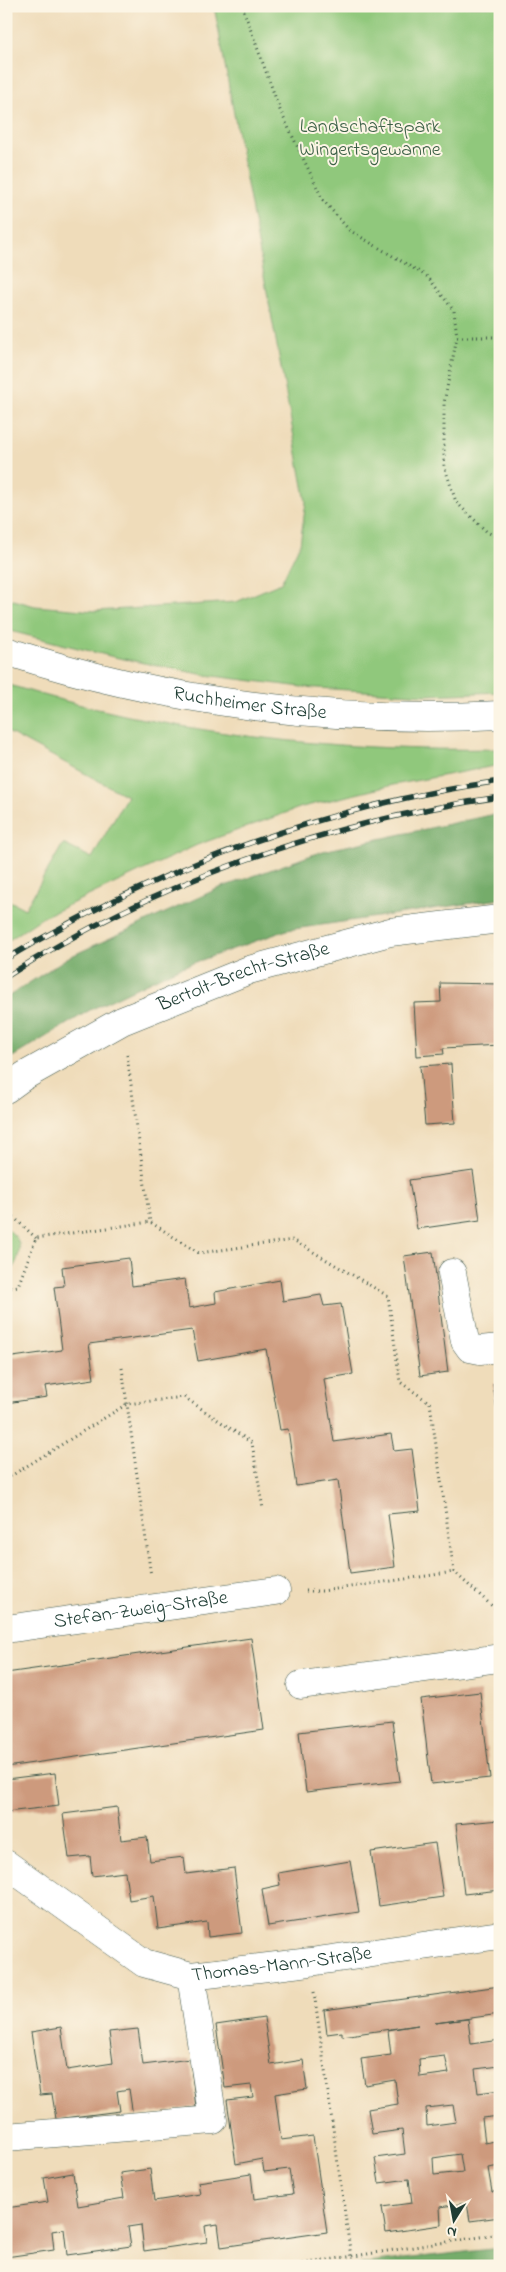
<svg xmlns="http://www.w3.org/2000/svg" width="506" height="2272" font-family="'Indie Flower',sans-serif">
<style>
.green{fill:#90c87b;stroke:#588258}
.forest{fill:#74ac6b;stroke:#4a7450}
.building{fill:#cd9a7d;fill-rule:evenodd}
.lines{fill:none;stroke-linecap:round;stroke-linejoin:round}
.minor-casing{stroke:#3e5548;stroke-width:29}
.path{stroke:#3e5548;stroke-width:3;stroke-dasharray:1 4;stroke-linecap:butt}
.minor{stroke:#fff;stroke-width:28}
.rail-casing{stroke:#1f3d34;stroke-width:5.5}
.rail{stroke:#fcf5e5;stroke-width:4;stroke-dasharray:11;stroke-linecap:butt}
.labels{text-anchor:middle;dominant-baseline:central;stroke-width:4;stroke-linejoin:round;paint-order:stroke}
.park-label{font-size:20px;fill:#3b6046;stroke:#fcf5e5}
.street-label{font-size:20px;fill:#1f3d34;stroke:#fcf5e5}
</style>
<rect width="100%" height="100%" fill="#fcf5e5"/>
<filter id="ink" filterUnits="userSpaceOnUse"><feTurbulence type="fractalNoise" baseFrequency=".02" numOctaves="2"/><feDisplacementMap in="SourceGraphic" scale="10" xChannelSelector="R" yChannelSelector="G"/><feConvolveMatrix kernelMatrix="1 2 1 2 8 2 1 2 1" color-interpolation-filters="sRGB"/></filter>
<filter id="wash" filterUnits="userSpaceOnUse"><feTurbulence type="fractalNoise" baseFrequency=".0096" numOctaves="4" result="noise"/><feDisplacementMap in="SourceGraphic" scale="20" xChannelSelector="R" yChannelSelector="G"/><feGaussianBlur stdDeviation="1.12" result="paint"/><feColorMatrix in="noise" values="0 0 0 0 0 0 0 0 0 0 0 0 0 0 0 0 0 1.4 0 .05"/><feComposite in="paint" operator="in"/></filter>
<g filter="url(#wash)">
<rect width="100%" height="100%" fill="#efdcba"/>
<!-- green -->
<path class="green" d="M 214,6 L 500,6 L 500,692 L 427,695 L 302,687 L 205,675 L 114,657 L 6,630 L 6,598 L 35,606 L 95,611 L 236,602 L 281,583 L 300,544 L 306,502 Z
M 6,684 C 166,734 333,752 500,749 L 500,765 L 393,785 L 302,807 L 197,845 L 43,917 L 6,942 L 6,899 L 25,909 L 63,844 L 92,858 L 127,796 L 6,731 Z
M 6,1227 C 10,1231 14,1235 17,1239 C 23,1250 16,1268 6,1275 Z"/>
<!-- forest -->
<path class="forest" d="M 500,813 L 500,899 L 287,930 L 176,969 L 90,1010 L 6,1061 L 6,998 L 67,958 L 217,889 L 323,851 Z
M 500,2248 L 500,2266 L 342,2266 Z"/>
<g id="blocks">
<!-- building -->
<path class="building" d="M 440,983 L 500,984 L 500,1045 L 443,1048 L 444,1054 L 417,1056 L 414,1003 L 441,1002 Z
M 451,1064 L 455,1123 L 425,1125 L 420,1066 Z
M 473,1171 L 480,1220 L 417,1229 L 409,1180 Z
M 433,1252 L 448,1372 L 420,1376 L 404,1256 Z
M 129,1258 L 132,1286 L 185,1279 L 189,1308 L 216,1303 L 215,1292 L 280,1280 L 283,1301 L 321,1295 L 324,1306 L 341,1304 L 353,1374 L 324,1379 L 334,1442 L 391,1434 L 394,1451 L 412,1449 L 420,1511 L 388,1514 L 395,1567 L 350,1573 L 338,1480 L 296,1486 L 288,1429 L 280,1430 L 266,1349 L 198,1361 L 192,1330 L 89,1344 L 94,1379 L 45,1386 L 47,1397 L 6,1403 L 6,1358 L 62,1350 L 54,1287 L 64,1286 L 62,1267 Z
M 500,1383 L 500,1425 L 499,1425 L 493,1384 Z
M 251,1638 L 264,1730 L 6,1767 L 6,1673 Z
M 480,1692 L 490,1778 L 431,1784 L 421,1699 Z
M 392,1721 L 400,1781 L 306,1792 L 299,1732 Z
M 55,1773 L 59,1806 L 6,1812 L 6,1779 Z
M 117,1807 L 121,1840 L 147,1837 L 150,1861 L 184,1857 L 186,1874 L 234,1868 L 242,1933 L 208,1937 L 207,1922 L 158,1929 L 154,1896 L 129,1900 L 125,1872 L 92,1876 L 90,1856 L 69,1858 L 63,1814 Z
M 500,1820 L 500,1890 L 464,1894 L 456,1824 Z
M 435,1843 L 443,1897 L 379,1906 L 371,1852 Z
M 350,1861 L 359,1912 L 268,1926 L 262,1889 L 280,1885 L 278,1873 Z
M 500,1986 L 500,2014 L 435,2023 L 468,2019 L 471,2044 L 500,2040 L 500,2066 L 475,2069 L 478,2093 L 500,2090 L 500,2116 L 482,2118 L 485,2143 L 500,2140 L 500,2166 L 488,2168 L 492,2192 L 500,2190 L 500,2217 L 470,2221 L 467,2203 L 453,2205 L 440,2207 L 441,2225 L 386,2233 L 382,2207 L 412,2203 L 409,2179 L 379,2183 L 375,2158 L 405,2154 L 402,2130 L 372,2134 L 368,2109 L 398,2104 L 395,2080 L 365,2085 L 361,2059 L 391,2055 L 388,2030 L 418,2025 L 342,2036 L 342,2032 L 327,2034 L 324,2010 ZM 445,2056 L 449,2073 L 420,2077 L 419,2059 ZM 453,2105 L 456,2122 L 427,2126 L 426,2108 ZM 460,2154 L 463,2172 L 434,2175 L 433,2158 Z
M 264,2018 L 271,2065 L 303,2060 L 307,2089 L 275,2094 L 281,2140 L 313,2136 L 327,2232 L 221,2247 L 218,2224 L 205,2226 L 207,2242 L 144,2251 L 141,2225 L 128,2227 L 131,2246 L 67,2255 L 64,2229 L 52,2231 L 54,2250 L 6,2257 L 6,2208 L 48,2202 L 44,2178 L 73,2173 L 78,2206 L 124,2198 L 120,2173 L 150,2169 L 154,2201 L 200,2194 L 198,2182 L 251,2174 L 254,2199 L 293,2194 L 289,2169 L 264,2172 L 262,2159 L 236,2164 L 227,2100 L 253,2097 L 251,2085 L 225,2088 L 216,2025 Z
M 61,2027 L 67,2070 L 113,2063 L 109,2032 L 138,2029 L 143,2065 L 190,2059 L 196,2107 L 133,2116 L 129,2089 L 117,2091 L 120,2111 L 56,2119 L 52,2094 L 40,2095 L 31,2032 Z"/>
</g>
</g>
<g filter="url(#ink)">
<use href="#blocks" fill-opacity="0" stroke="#3e5548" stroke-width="1"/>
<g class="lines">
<!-- minor casing -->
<g class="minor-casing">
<g id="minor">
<path id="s1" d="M 6,651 C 163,702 335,724 500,715"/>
<path id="s2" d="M 6,1089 L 24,1076 L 122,1021 L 249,970 L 390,932 L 500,919"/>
<path d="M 452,1273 L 465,1341 L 470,1348 L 480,1350 L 500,1348"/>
<path id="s3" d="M 6,1629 L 276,1591"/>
<path d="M 301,1685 L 500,1658"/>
<path id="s4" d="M 6,1864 L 144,1963 L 191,1976 L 310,1962 L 500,1935"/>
<path d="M 6,2137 L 213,2120 L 191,1976"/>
</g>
</g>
<!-- path -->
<path class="path" d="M 242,6 L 280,110 L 323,200 L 349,230 L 428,277 L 454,311 L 457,337 L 444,403 L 444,465 L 456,502 L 487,532 L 500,538
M 457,337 L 500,337
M 127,1055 L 150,1222
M 6,1210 L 36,1238
M 6,1288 L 18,1286 L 36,1238 L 150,1222 L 199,1253 L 293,1240 L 388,1296 L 400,1382 L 430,1403 L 454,1572 L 500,1613
M 122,1368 L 151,1576
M 6,1479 L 127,1404 L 184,1397 L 252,1443 L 263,1509
M 306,1591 L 322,1591 L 454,1572
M 314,1992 L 351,2257
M 288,2266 L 500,2234"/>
<!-- minor -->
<use href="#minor" class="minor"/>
<!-- rail casing -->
<g class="rail-casing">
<path id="rail" d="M 6,959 C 158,868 324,806 500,781
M 6,977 C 154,882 326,822 500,797"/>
</g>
<!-- rail -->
<use href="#rail" class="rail"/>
</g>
</g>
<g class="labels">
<!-- park labels -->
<g class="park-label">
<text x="370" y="127">Landschaftspark<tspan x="370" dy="23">Wingertsgewanne</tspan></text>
</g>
<!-- street labels -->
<g class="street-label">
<text stroke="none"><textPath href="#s1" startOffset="250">Ruchheimer Straße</textPath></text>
<text stroke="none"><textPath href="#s2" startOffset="264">Bertolt-Brecht-Straße</textPath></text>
<text stroke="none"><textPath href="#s3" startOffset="136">Stefan-Zweig-Straße</textPath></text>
<text stroke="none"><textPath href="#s4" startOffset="310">Thomas-Mann-Straße</textPath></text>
</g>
</g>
<!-- margin -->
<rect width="506" height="2272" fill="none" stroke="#fcf5e5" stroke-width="25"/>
<!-- north arrow -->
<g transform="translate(454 2220) rotate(191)" stroke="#fcf5e5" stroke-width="4" paint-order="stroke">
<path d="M0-4L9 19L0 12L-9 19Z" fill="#1f3d34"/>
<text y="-8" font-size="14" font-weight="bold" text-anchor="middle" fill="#1f3d34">N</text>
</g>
</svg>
